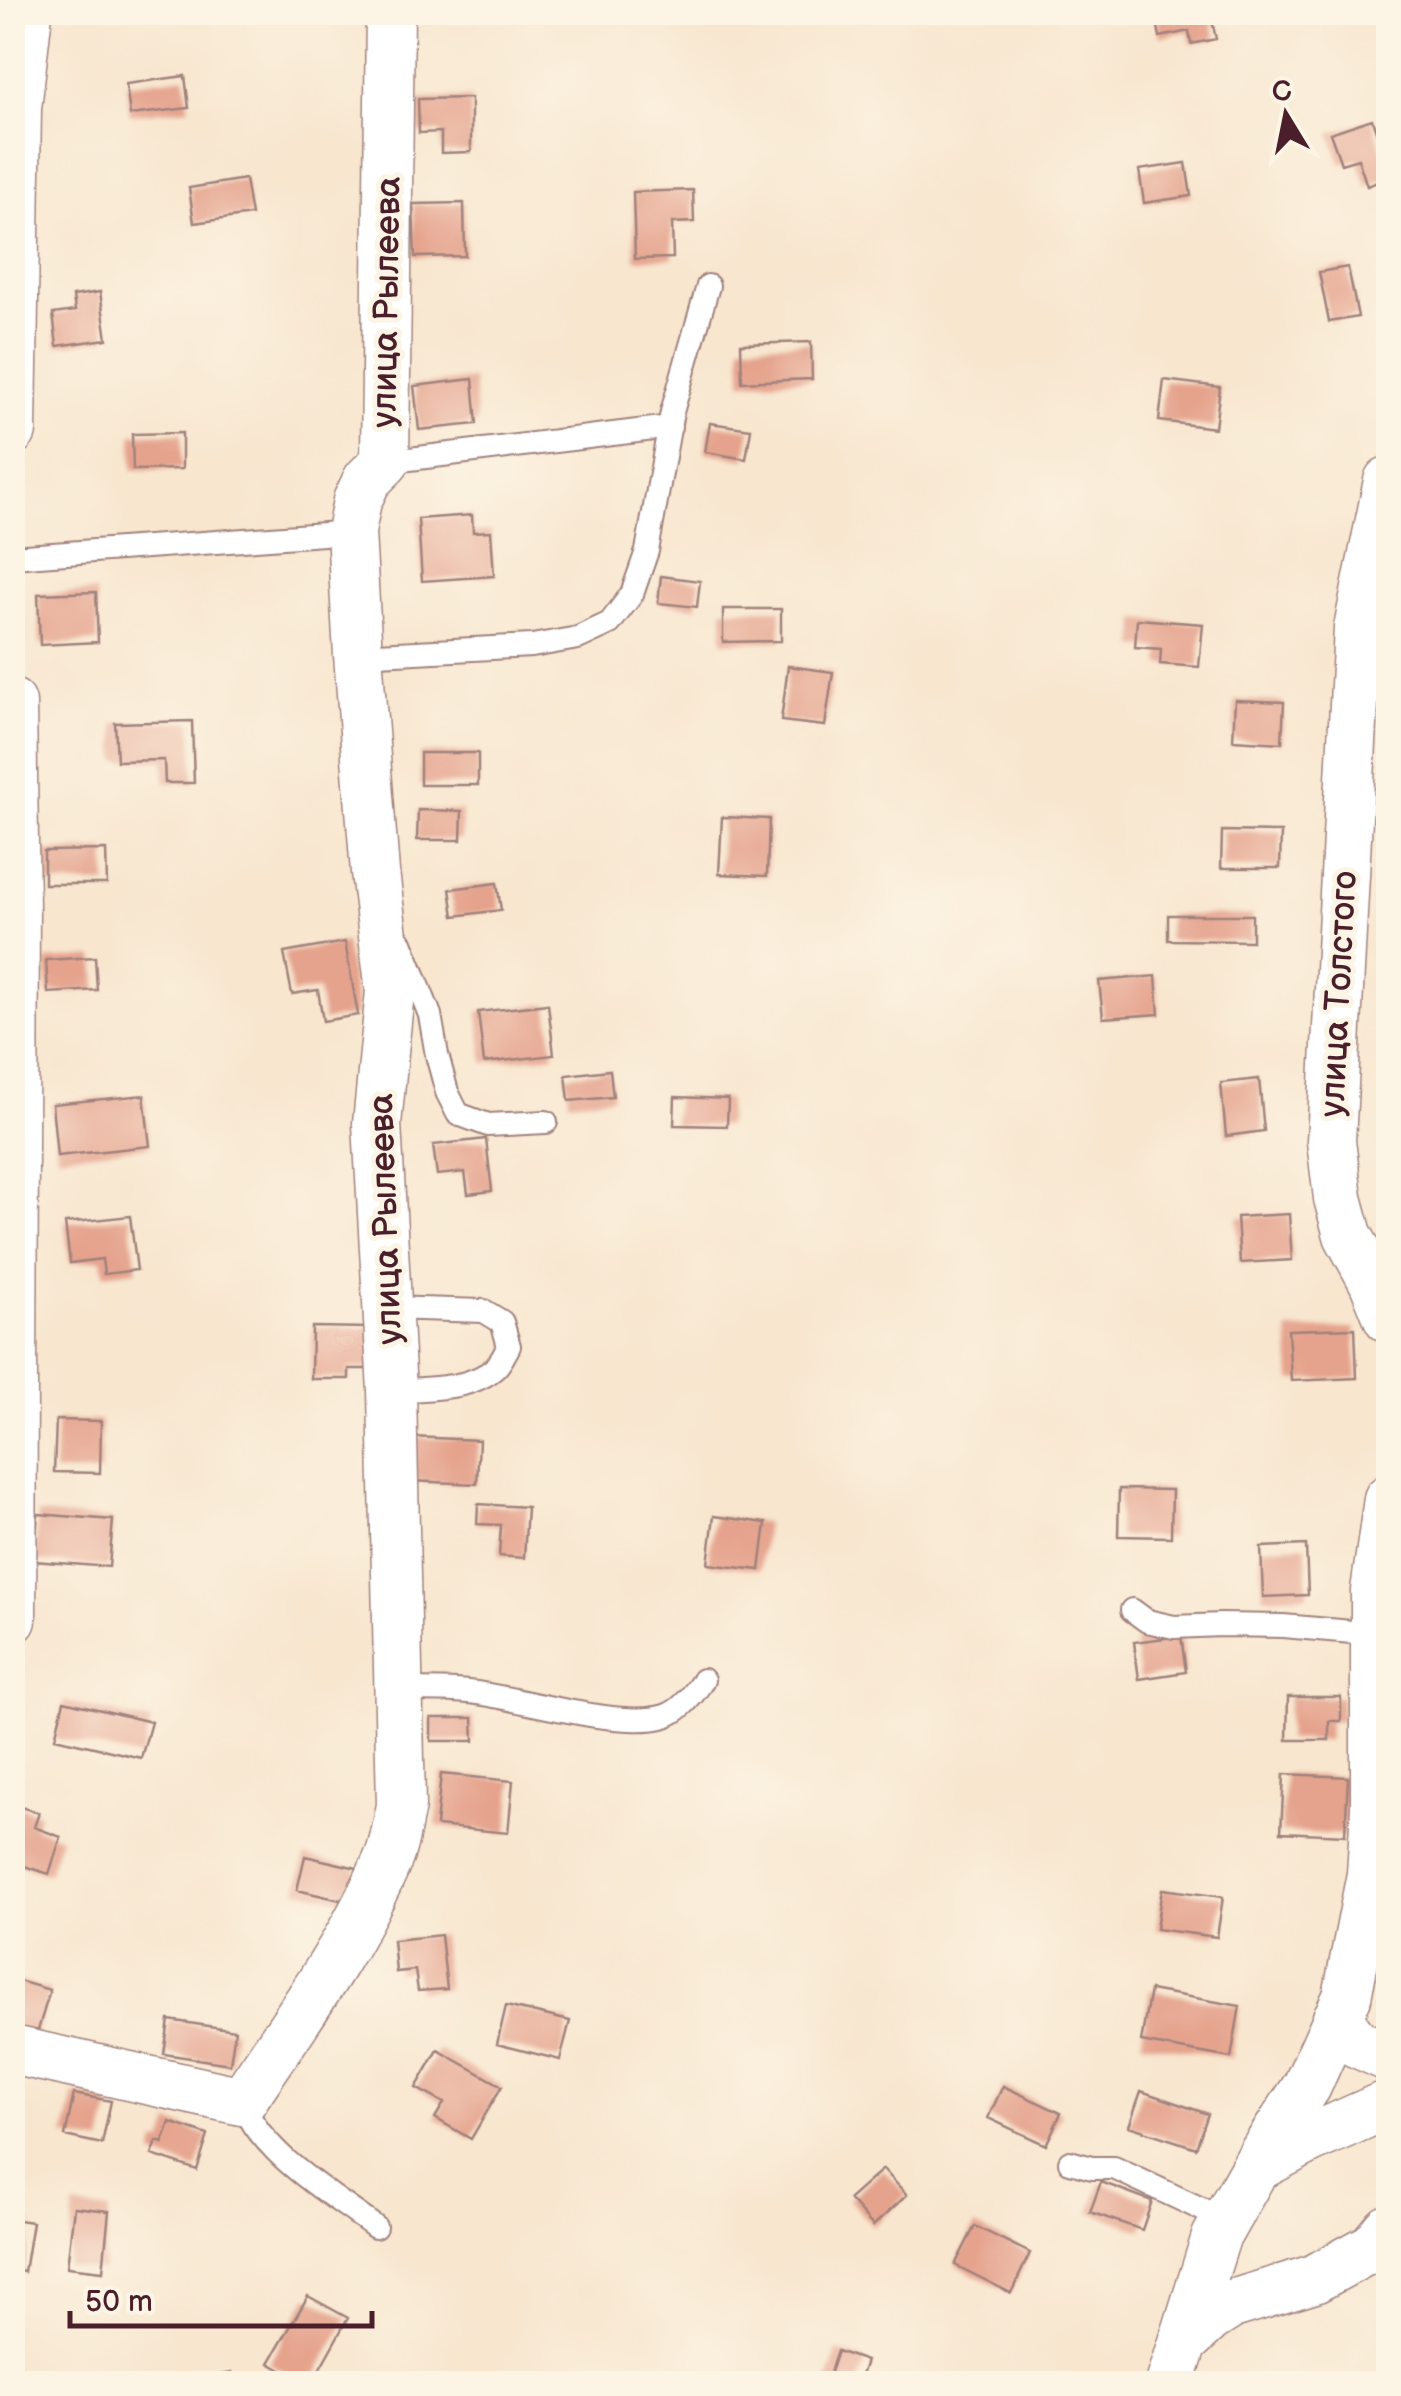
<svg xmlns="http://www.w3.org/2000/svg" width="1401" height="2396" font-family="'Balsamiq Sans',sans-serif">
<style>
.building{fill:#e5a38d}
.lines{fill:none;stroke-linecap:round;stroke-linejoin:round}
.lane-casing{stroke:#a1827d;stroke-width:26}
.street-casing{stroke:#a1827d;stroke-width:51}
.lane{stroke:#fff;stroke-width:22}
.street{stroke:#fff;stroke-width:48}
.labels{text-anchor:middle;dominant-baseline:central;stroke-width:10;stroke-linejoin:round;paint-order:stroke}
.street-label{font-size:35px;fill:#4a1f2b;stroke:#fcf5e5}
</style>
<rect width="100%" height="100%" fill="#fcf5e5"/>
<filter id="ink" filterUnits="userSpaceOnUse"><feTurbulence type="fractalNoise" baseFrequency=".01" numOctaves="2"/><feDisplacementMap in="SourceGraphic" scale="20" xChannelSelector="R" yChannelSelector="G"/><feConvolveMatrix kernelMatrix="1 2 1 2 8 2 1 2 1" color-interpolation-filters="sRGB"/></filter>
<filter id="wash" filterUnits="userSpaceOnUse"><feTurbulence type="fractalNoise" baseFrequency=".0048" numOctaves="4" result="noise"/><feDisplacementMap in="SourceGraphic" scale="40" xChannelSelector="R" yChannelSelector="G"/><feGaussianBlur stdDeviation="2.25" result="paint"/><feColorMatrix in="noise" values="0 0 0 0 0 0 0 0 0 0 0 0 0 0 0 0 0 1.4 0 .05"/><feComposite in="paint" operator="in"/></filter>
<g filter="url(#wash)">
<rect width="100%" height="100%" fill="#f8e6cf"/>
<g id="blocks">
<!-- building -->
<path class="building" d="M 1155,12 L 1210,12 L 1216,39 L 1191,44 L 1189,31 L 1160,37 Z
M 185,76 L 189,108 L 130,115 L 126,84 Z
M 471,98 L 471,152 L 441,153 L 441,132 L 419,133 L 418,99 Z
M 1372,119 L 1388,167 L 1388,178 L 1367,186 L 1358,159 L 1341,164 L 1330,133 Z
M 1186,163 L 1191,196 L 1144,203 L 1139,170 Z
M 245,179 L 251,215 L 194,223 L 189,188 Z
M 693,190 L 694,222 L 672,223 L 673,258 L 635,259 L 633,192 Z
M 464,203 L 465,256 L 415,257 L 413,204 Z
M 1348,267 L 1358,317 L 1329,322 L 1319,272 Z
M 100,292 L 107,339 L 57,346 L 53,314 L 75,311 L 73,296 Z
M 811,342 L 812,379 L 742,382 L 741,344 Z
M 473,379 L 477,424 L 419,430 L 414,386 Z
M 1164,380 L 1220,387 L 1215,428 L 1159,421 Z
M 710,423 L 751,429 L 746,459 L 705,452 Z
M 182,433 L 182,469 L 133,470 L 132,434 Z
M 472,515 L 473,532 L 491,531 L 494,576 L 422,581 L 418,519 Z
M 661,576 L 700,581 L 697,607 L 658,603 Z
M 96,592 L 98,642 L 40,645 L 38,594 Z
M 723,609 L 781,609 L 781,641 L 723,642 Z
M 1137,619 L 1203,624 L 1199,667 L 1160,664 L 1161,649 L 1135,647 Z
M 788,666 L 833,672 L 825,726 L 781,721 Z
M 1235,700 L 1284,702 L 1282,743 L 1233,740 Z
M 192,721 L 194,783 L 165,783 L 164,760 L 117,761 L 115,723 Z
M 420,753 L 478,753 L 478,785 L 420,785 Z
M 418,810 L 462,811 L 461,840 L 417,840 Z
M 722,817 L 769,819 L 767,876 L 719,874 Z
M 1222,831 L 1281,832 L 1280,868 L 1221,868 Z
M 106,850 L 107,884 L 44,884 L 44,851 Z
M 497,883 L 501,910 L 454,916 L 450,889 Z
M 1168,915 L 1252,915 L 1252,941 L 1168,940 Z
M 345,942 L 358,1015 L 323,1021 L 318,990 L 292,994 L 284,953 Z
M 95,957 L 97,990 L 48,993 L 46,960 Z
M 1156,976 L 1159,1014 L 1103,1018 L 1099,981 Z
M 548,1004 L 554,1055 L 484,1063 L 478,1012 Z
M 610,1070 L 613,1097 L 569,1101 L 566,1075 Z
M 1259,1079 L 1264,1131 L 1226,1136 L 1221,1083 Z
M 144,1095 L 150,1146 L 57,1156 L 52,1104 Z
M 675,1097 L 728,1099 L 727,1126 L 674,1125 Z
M 486,1139 L 492,1191 L 468,1194 L 465,1172 L 437,1175 L 433,1145 Z
M 1289,1214 L 1292,1260 L 1240,1263 L 1237,1217 Z
M 130,1216 L 137,1270 L 104,1274 L 102,1259 L 70,1263 L 65,1223 Z
M 312,1327 L 372,1328 L 372,1369 L 349,1369 L 349,1379 L 311,1379 Z
M 1355,1328 L 1357,1378 L 1291,1381 L 1288,1330 Z
M 56,1420 L 101,1421 L 100,1473 L 54,1472 Z
M 411,1437 L 479,1440 L 477,1484 L 409,1481 Z
M 1119,1489 L 1172,1490 L 1171,1537 L 1118,1536 Z
M 478,1504 L 527,1507 L 524,1558 L 499,1556 L 501,1525 L 477,1524 Z
M 38,1514 L 113,1520 L 109,1567 L 34,1561 Z
M 714,1516 L 766,1523 L 760,1570 L 708,1564 Z
M 1306,1545 L 1308,1595 L 1263,1597 L 1261,1547 Z
M 1181,1636 L 1186,1672 L 1139,1679 L 1134,1642 Z
M 1288,1697 L 1341,1697 L 1341,1721 L 1329,1721 L 1329,1740 L 1287,1740 Z
M 64,1701 L 151,1722 L 141,1758 L 55,1738 Z
M 431,1718 L 473,1718 L 474,1741 L 431,1741 Z
M 441,1774 L 513,1781 L 508,1833 L 436,1826 Z
M 1284,1774 L 1348,1777 L 1345,1835 L 1281,1832 Z
M 12,1804 L 39,1813 L 34,1827 L 61,1837 L 49,1874 L 12,1862 Z
M 305,1856 L 357,1868 L 349,1902 L 297,1890 Z
M 1162,1889 L 1223,1897 L 1217,1937 L 1156,1929 Z
M 441,1935 L 447,1989 L 418,1991 L 415,1970 L 396,1972 L 393,1940 Z
M 12,1979 L 50,1990 L 36,2037 L 12,2030 Z
M 1150,1990 L 1240,2006 L 1231,2058 L 1141,2042 Z
M 506,2006 L 570,2021 L 560,2060 L 497,2044 Z
M 169,2020 L 235,2030 L 230,2064 L 164,2054 Z
M 438,2050 L 502,2086 L 471,2139 L 435,2118 L 444,2103 L 416,2088 Z
M 1003,2086 L 1061,2113 L 1046,2145 L 988,2118 Z
M 1141,2091 L 1208,2114 L 1196,2148 L 1129,2126 Z
M 74,2094 L 111,2101 L 102,2144 L 65,2136 Z
M 170,2122 L 208,2135 L 197,2170 L 152,2155 L 157,2141 L 163,2143 Z
M 883,2169 L 907,2195 L 873,2226 L 849,2199 Z
M 1101,2182 L 1152,2201 L 1142,2230 L 1090,2212 Z
M 74,2207 L 109,2211 L 103,2271 L 67,2267 Z
M 12,2219 L 32,2222 L 24,2272 L 12,2270 Z
M 975,2226 L 1030,2253 L 1011,2293 L 955,2265 Z
M 308,2296 L 348,2318 L 311,2384 L 306,2384 L 269,2363 Z
M 837,2351 L 866,2361 L 858,2384 L 826,2384 Z
M 232,2373 L 234,2384 L 184,2384 L 184,2382 Z"/>
</g>
</g>
<g filter="url(#ink)">
<use href="#blocks" fill-opacity="0" stroke="#a1827d" stroke-width="2.5"/>
<g class="lines">
<!-- lane casing -->
<g class="lane-casing">
<path id="lane" d="M 385,462 L 670,427
M 12,557 L 351,532
M 358,655 L 532,646 L 578,638 L 610,623 L 632,594 L 647,551 L 672,412 L 708,286
M 401,942 L 430,1015 L 437,1055 L 447,1092 L 458,1114 L 488,1125 L 546,1122
M 387,1308 L 484,1311 L 502,1322 L 509,1346 C 505,1353 501,1362 496,1367 C 471,1391 424,1388 392,1391
M 1132,1610 L 1147,1621 L 1174,1627 L 1221,1625 L 1283,1626 L 1375,1634
M 398,1690 C 426,1691 455,1689 483,1694 C 528,1701 624,1729 665,1716 C 681,1711 694,1694 703,1680
M 242,2101 C 261,2154 331,2194 375,2227
M 1070,2162 L 1092,2168 L 1114,2168 L 1225,2220"/>
</g>
<!-- street casing -->
<g class="street-casing">
<path id="street" d="M 12,431 L 17,108 L 28,12
M 1388,481 L 1358,628 L 1331,1141 L 1338,1198 L 1348,1235 L 1373,1281 L 1388,1318
M 12,703 L 15,909 L 12,1620
M 1337,2018 L 1356,2043 L 1388,2057
M 12,2050 L 242,2101 C 294,2023 351,1946 388,1859 C 395,1843 397,1823 401,1806 L 392,1391 L 377,1124 L 390,991 L 375,872 L 358,655 L 351,532 L 357,501 L 367,480 L 385,462 L 390,12
M 1257,2167 L 1310,2139 L 1388,2104
M 1183,2343 L 1210,2318 L 1232,2304 L 1314,2279 L 1373,2247 L 1388,2229
M 1170,2384 L 1216,2237 L 1264,2152 L 1307,2086 L 1347,1997 L 1371,1874 L 1375,1807 L 1375,1591 L 1388,1499"/>
</g>
<!-- lane -->
<use href="#lane" class="lane"/>
<!-- street -->
<use href="#street" class="street"/>
</g>
</g>
<g class="labels">
<!-- street labels -->
<g class="street-label">
<text transform="translate(387 302) rotate(-89)">улица Рылеева</text>
<text transform="translate(1339 994) rotate(-87)">улица Толстого</text>
<text transform="translate(386 1219) rotate(-92)">улица Рылеева</text>
</g>
</g>
<!-- margin -->
<rect width="1401" height="2396" fill="none" stroke="#fcf5e5" stroke-width="50"/>
<!-- north arrow -->
<g transform="translate(1286 115) rotate(350)" stroke="#fcf5e5" stroke-width="8" paint-order="stroke">
<path d="M0-8L18 38L0 25L-18 38Z" fill="#4a1f2b"/>
<text y="-15" font-size="28" font-weight="bold" text-anchor="middle" fill="#4a1f2b">С</text>
</g>
<!-- scale -->
<path d="M70 2311v15h302v-15" fill="none" stroke="#4a1f2b" stroke-width="5"/>
<text x="85" y="2311" font-size="30" fill="#4a1f2b" stroke="#fcf5e5" stroke-width="8" paint-order="stroke">50 m</text>
</svg>
